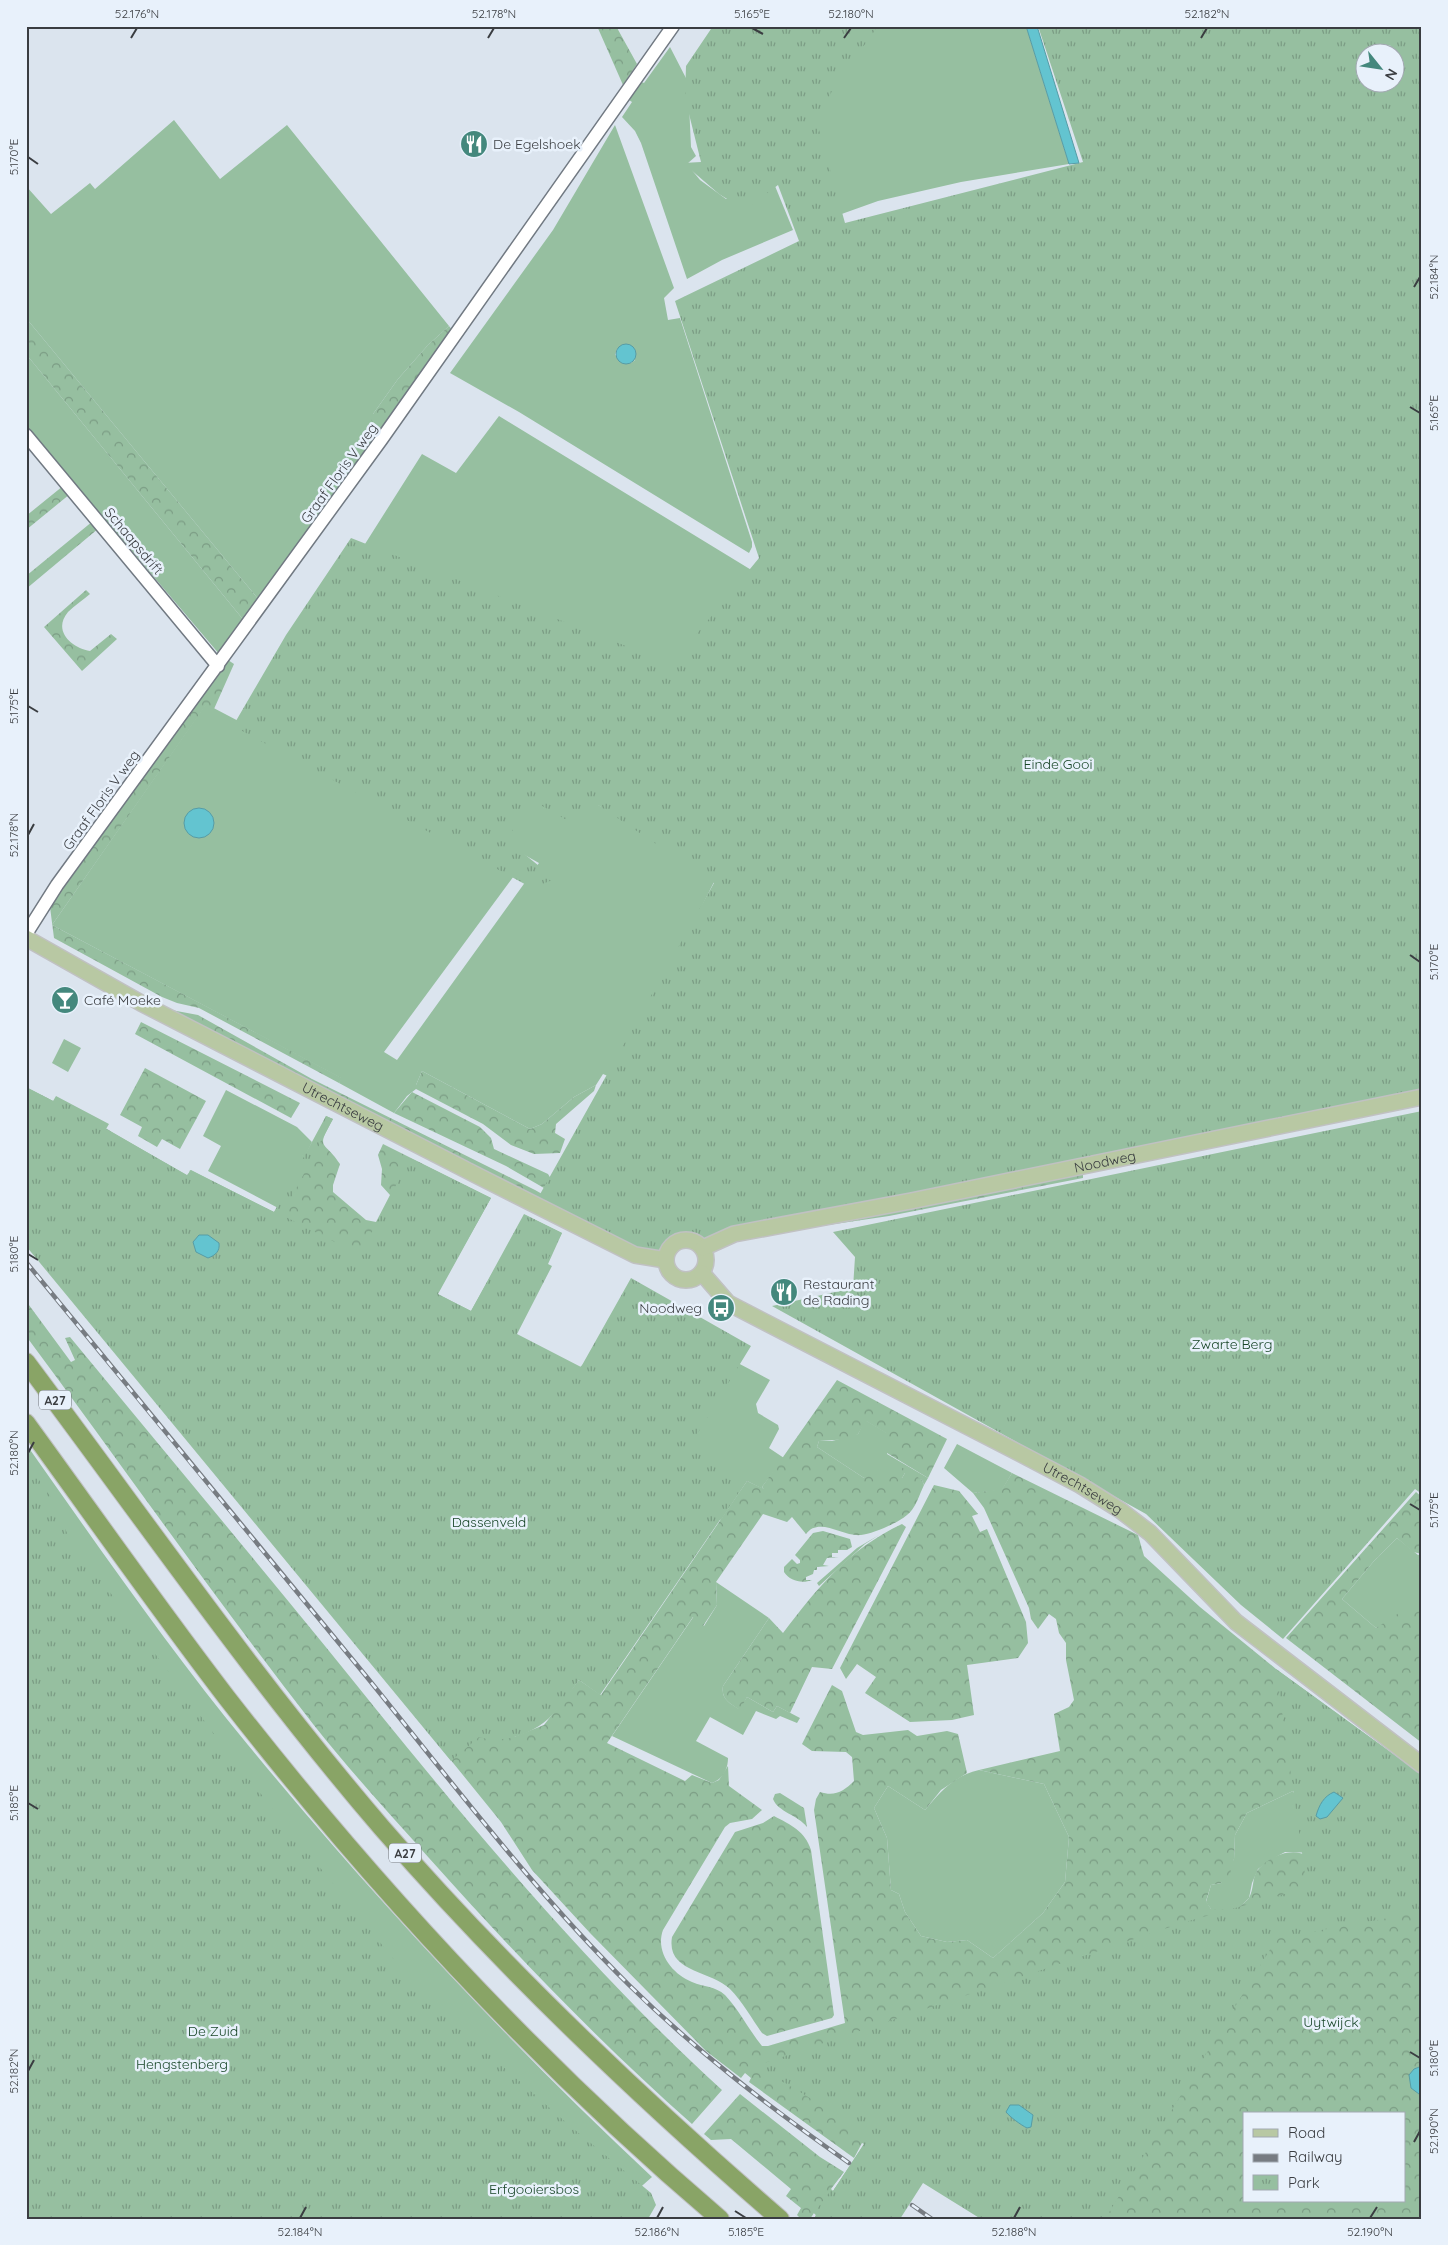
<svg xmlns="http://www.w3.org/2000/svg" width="1448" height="2245" font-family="Quicksand,sans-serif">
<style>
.green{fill:#96bfa0;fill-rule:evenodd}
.forest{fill:url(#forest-crowns);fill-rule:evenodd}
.park{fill:url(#park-tufts);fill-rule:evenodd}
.water{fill:#63c4d0;stroke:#579ca5}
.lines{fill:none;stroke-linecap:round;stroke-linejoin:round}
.minor-casing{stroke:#717982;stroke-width:15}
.major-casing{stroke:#c0c1c2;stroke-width:18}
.highway-casing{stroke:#c0c1c2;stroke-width:20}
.minor{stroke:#fff;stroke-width:12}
.major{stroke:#b8c8a3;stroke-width:15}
.highway{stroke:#89a466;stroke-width:18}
.rail-casing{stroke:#777c82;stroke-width:4.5}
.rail{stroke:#e8f1fb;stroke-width:2.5;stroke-dasharray:8;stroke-linecap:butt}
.ticks{fill:none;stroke:#3a3d41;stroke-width:2}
.labels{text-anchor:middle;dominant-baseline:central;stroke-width:5;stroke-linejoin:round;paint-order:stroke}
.shield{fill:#e8f1fb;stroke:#6e7379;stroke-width:1}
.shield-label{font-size:12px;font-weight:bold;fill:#3a3d41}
.poi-label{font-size:14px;fill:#3a3d41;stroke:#e8f1fb;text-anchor:start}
.street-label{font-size:14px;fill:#3a3d41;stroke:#e8f1fb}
.park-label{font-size:14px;fill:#184628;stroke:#e8f1fb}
.neatline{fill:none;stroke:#3a3d41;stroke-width:2}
.ticks-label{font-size:12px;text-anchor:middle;fill:#3a3d41}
</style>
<defs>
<pattern id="forest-crowns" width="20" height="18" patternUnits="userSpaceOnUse" patternTransform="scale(1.25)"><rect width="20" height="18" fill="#96bfa0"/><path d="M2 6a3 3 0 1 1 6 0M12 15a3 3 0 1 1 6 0" fill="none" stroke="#7b9c84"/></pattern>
<pattern id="park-tufts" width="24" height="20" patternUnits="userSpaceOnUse" patternTransform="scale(1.25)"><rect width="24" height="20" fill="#96bfa0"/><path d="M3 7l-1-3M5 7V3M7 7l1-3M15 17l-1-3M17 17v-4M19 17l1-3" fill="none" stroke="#7b9c84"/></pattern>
</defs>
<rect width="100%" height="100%" fill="#dbe4ee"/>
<!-- green -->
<path class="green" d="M 869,26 L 1026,26 L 1069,164 L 961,182 L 878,201 L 836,216 L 801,118 Z
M 670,47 L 688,82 L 691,147 L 696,156 L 687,164 L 700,180 L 726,199 L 775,186 L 793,230 L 722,260 L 687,279 L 641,143 L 635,131 L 622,117 L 632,102 L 626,98 L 639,81 L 644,83 Z
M 174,120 L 220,179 L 287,125 L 449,326 L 428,345 L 398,379 L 373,414 L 381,432 L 259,600 L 26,318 L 26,186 L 51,214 L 90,183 L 95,189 Z
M 615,125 L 674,288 L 664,298 L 668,320 L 680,318 L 752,542 L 752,547 L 749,553 L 519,412 L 450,373 L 553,230 ZM 617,349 L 635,360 L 631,363 L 615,355 Z
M 26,354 L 246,623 L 220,655 L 26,426 Z
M 499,416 L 753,571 L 662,683 L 346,574 L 422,454 L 456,473 Z
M 206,704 L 519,869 L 384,1052 L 397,1060 L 539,863 L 492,837 L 521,784 L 575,791 L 717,876 L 615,1079 L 603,1074 L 596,1085 L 574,1097 L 542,1124 L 530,1129 L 422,1071 L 416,1085 L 416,1089 L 407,1096 L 394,1113 L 339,1083 L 341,1078 L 52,925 Z
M 64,1039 L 81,1048 L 68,1072 L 52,1063 Z
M 226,1090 L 297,1127 L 312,1142 L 280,1209 L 208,1171 L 221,1146 L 203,1136 Z
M 633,1308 L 770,1380 L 756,1404 L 758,1413 L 778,1425 L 779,1429 L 769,1448 L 784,1458 L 762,1487 L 765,1490 L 747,1481 L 721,1520 L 535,1411 L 606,1353 Z
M 865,1420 L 887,1433 L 887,1454 L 928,1478 L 924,1485 L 922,1480 L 905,1473 L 902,1478 L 881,1475 L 864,1478 L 817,1447 L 819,1441 L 832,1441 L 858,1434 Z
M 26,1444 C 98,1546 169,1649 248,1745 C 374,1898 508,2042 652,2177 L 635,2192 L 333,1973 L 26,1470 Z
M 957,1444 L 1012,1473 L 1002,1490 L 973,1493 L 944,1468 Z
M 879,1535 L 865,1544 L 819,1586 L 817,1583 L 857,1548 Z
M 1397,1538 L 1418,1555 L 1422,1554 L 1422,1607 L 1376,1628 L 1342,1599 L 1374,1561 Z
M 716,1582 L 769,1618 L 723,1686 C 721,1699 729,1703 739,1709 L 747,1697 L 773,1712 L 777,1706 L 800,1718 L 797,1723 L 780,1716 L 776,1719 L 756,1711 L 743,1735 L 710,1717 L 696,1741 L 728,1758 C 728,1769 723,1779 712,1783 L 612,1736 L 694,1616 L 704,1626 L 717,1605 Z
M 979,1770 L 1044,1784 L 1069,1837 L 1065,1882 L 1043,1913 L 993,1958 L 967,1940 L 947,1942 L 921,1936 L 905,1912 L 899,1894 L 891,1890 L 887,1838 L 874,1808 L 888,1786 L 925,1810 C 940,1792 955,1775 979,1770 Z
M 1293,1791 L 1321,1853 L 1285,1852 L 1272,1859 L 1258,1869 L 1252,1883 L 1249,1898 L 1238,1909 L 1211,1909 L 1206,1902 L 1211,1885 L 1221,1883 L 1234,1859 L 1235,1835 L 1247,1813 Z"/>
<!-- forest -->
<path class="forest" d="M 597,26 L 616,26 L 637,64 L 623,85 Z
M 26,318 L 259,600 L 246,623 L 26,354 Z
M 449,326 L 454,332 L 381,432 L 371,420 L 373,414 L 398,379 L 428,345 Z
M 63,486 L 70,494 L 26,530 L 26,516 Z
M 93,521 L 99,528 L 26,589 L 26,576 Z
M 86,590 L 90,594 C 83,600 74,606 68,612 C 52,631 72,648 90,651 L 111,634 L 117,639 L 82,671 L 44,627 Z
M 228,660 L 234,664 L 214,709 L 206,705 L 52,925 L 342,1078 L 339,1083 L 199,1008 L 177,1003 L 162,997 L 54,938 L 50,907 Z
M 166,1009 L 198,1015 L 312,1079 L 535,1190 L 635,1246 L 428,1144 Z
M 141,1022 L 300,1103 L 291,1118 L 135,1034 Z
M 145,1068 L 206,1101 L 180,1149 L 162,1139 L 157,1147 L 138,1136 L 142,1127 L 120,1115 Z
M 422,1071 L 530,1129 L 542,1124 L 574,1097 L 596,1085 L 594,1091 L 556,1124 L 555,1133 L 565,1139 L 560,1153 L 534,1154 L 511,1145 L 483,1124 L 416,1089 L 416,1085 Z
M 26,1087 L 100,1125 L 188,1176 L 190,1170 L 274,1212 L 295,1184 L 326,1116 L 333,1119 C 315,1151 324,1139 340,1164 L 333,1185 L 333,1192 L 366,1220 L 376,1222 L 390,1195 L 381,1185 L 382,1169 L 378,1155 L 383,1144 L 491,1198 L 437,1294 L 471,1311 L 525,1215 L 562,1233 L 516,1335 L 579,1368 L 589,1359 L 514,1737 L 544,1725 L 579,1680 L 601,1695 L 747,1481 L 764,1489 L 762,1487 L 837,1380 L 947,1439 L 928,1478 L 887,1453 L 886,1433 L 866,1421 L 858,1434 L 850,1439 L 819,1441 L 817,1447 L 864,1478 L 875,1472 L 889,1475 L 892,1471 L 902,1478 L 905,1473 L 896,1466 L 898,1465 L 922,1480 L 924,1485 C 920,1493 915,1510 907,1515 C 898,1523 872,1534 861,1535 C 843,1537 819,1516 806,1534 L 792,1517 L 787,1522 L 763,1514 L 716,1582 L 717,1605 L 703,1626 L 693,1617 L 607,1743 L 685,1781 L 692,1775 L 712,1783 L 719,1780 L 728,1766 L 729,1786 L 762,1810 L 752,1819 L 730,1823 L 725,1827 L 663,1930 C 655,1952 672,1974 692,1982 C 704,1987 715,1986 725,1995 C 739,2010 749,2030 762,2046 L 768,2046 L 845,2023 L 814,1810 L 816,1799 L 820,1792 C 835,1797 844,1791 854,1781 L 852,1757 L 846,1752 L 812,1751 L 802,1744 L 832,1685 L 842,1691 L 856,1732 L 863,1735 L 908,1730 L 917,1736 L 947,1731 L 958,1734 L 967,1773 L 941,1790 L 925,1810 L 888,1786 L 874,1808 L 887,1838 L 891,1890 L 899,1894 L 905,1912 L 921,1936 L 947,1942 L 967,1940 L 993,1958 L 1043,1913 L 1065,1882 L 1069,1837 L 1044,1784 L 979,1770 L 1060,1751 L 1054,1714 L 1069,1707 L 1074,1700 L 1066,1660 L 1066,1643 L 1059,1633 L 1056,1619 L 1049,1614 L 1038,1629 L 1031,1619 L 1029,1608 L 984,1508 L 973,1493 L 1002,1489 L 1012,1473 L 1138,1535 L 1144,1556 L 1200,1607 L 1276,1669 L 1422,1775 L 1293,1791 L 1247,1813 L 1235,1835 L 1234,1859 L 1230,1874 L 1221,1883 L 1211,1885 L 1206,1901 L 1211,1909 L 1238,1909 C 1241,1905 1247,1901 1249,1898 C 1254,1889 1252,1879 1257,1871 C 1267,1857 1292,1846 1307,1856 L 1422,1859 L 1422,2066 L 1414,2069 L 1418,2094 L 1422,2092 L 1422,2219 L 1057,2219 L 870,2154 L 860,2112 L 866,2154 L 814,2219 L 816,2215 L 814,2213 L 810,2219 L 801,2219 L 797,2215 L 801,2208 L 786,2196 L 791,2189 L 731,2139 L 711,2140 L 704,2134 L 740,2094 L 820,2157 L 844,2172 L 831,2189 L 833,2191 L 864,2144 L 862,2143 L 854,2158 L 749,2082 L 751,2078 L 745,2073 L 741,2078 L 706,2051 L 590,1933 L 532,1870 L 501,1822 L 26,1236 ZM 1244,2114 L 1404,2114 L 1404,2201 L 1244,2201 Z
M 412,1092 L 480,1127 L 491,1138 L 494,1149 L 548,1174 L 563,1199 L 506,1166 L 394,1113 Z
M 1083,1172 L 1083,1178 L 889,1216 L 801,1229 Z
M 26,1301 L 71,1362 L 75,1360 L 65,1338 L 70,1337 C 155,1440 241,1543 325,1646 C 450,1801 575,1956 722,2090 L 692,2124 C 598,2041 512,1951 429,1858 C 390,1814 350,1771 313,1724 C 214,1597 122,1465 26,1336 Z
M 934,1485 L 959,1491 L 978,1514 L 972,1516 L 980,1532 L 987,1529 L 1026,1622 L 1028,1643 L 1018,1658 L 967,1665 L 974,1715 L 952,1720 L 910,1722 L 865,1693 L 876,1677 L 857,1664 L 846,1679 L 840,1668 Z
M 1416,1492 L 1422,1497 L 1420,1537 L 1422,1554 L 1413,1552 L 1397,1538 L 1374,1561 L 1342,1599 L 1376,1628 L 1405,1609 L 1422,1607 L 1422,1743 L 1286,1638 Z
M 902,1524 L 906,1527 L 832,1669 L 812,1667 L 790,1713 L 777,1706 L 773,1712 L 747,1697 L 740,1710 C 729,1703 721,1699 723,1686 L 769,1618 L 783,1633 C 818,1587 849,1549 902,1524 Z
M 823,1531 L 850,1539 L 852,1547 L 847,1550 L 838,1550 L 838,1553 L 832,1553 L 832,1557 L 839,1557 L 827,1558 L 823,1565 L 829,1566 L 817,1567 L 817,1570 L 814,1570 L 813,1574 L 806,1577 L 806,1580 L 812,1580 C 802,1584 790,1581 784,1572 L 784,1567 L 792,1559 L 797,1564 L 800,1563 L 800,1560 L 795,1555 L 813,1533 Z
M 780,1793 L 804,1808 L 807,1827 C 798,1815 778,1812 773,1799 L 775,1794 Z
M 774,1816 C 791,1825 805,1831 811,1850 L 834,2015 L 832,2018 L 767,2036 L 762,2033 C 752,2019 742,2001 730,1989 C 711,1970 666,1973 672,1937 L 735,1832 L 763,1823 Z"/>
<!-- park -->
<path class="park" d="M 713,26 L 878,26 L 835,86 L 816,119 L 845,223 L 1083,162 L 1038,26 L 1422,26 L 1422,1097 L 629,1258 L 534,1205 L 714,883 L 598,805 L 570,822 L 530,799 L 507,840 L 555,879 L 532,888 L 233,726 L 286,635 L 351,538 L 672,664 L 759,558 L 675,301 L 799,241 L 778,185 L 745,210 L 719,194 L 683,163 L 701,162 L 685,98 L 686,66 ZM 1366,52 L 1396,52 L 1396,82 L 1366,82 Z
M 26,1087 L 53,1101 L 56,1096 L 109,1124 L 106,1129 L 187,1175 L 191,1170 L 274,1212 L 326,1116 L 333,1119 L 282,1215 L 360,1255 L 410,1158 L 491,1198 L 438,1294 L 471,1311 L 524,1214 L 562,1233 L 546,1263 L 552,1266 L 517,1334 L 581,1367 L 631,1278 L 751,1346 L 691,1444 L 748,1479 L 600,1695 L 579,1680 C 571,1691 563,1704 553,1714 C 536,1733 504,1745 479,1737 L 451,1761 L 26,1246 Z
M 1422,1111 L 1422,1494 L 1415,1489 L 1283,1639 L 1241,1605 L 1146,1514 L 772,1306 L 853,1288 L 855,1257 L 833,1232 Z
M 26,1461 L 50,1496 L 68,1535 L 225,1749 L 395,1961 L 441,2001 L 437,2008 L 569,2125 L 651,2193 L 656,2205 L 648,2219 L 26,2219 Z
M 1276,1669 L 1422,1775 L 1422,1912 L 1277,1938 L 1105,2219 L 981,2219 L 923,2183 L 900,2219 L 814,2219 L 816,2215 L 814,2213 L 831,2190 L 833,2191 L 864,2144 L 858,2127 L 785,2083 L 749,2068 L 1185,1922 L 1307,1888 Z"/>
<!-- water -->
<path class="water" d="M 1026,26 L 1037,26 L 1079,163 L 1069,164 Z
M616 354a10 10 0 1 1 20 0a10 10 0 1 1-20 0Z
M184 823a15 15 0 1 1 30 0a15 15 0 1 1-30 0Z
M 199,1235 L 208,1235 L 219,1243 C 220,1251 216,1255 208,1258 L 196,1252 L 193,1242 Z
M 1334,1792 L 1343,1798 L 1327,1817 L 1320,1819 L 1316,1816 C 1319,1805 1324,1796 1334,1792 Z
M 1422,2066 L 1422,2092 L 1419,2094 L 1411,2088 L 1409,2075 L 1414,2069 Z
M 1010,2105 L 1019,2105 L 1033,2115 L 1031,2127 L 1027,2128 C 1021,2125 1010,2117 1006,2112 Z"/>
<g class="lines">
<!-- minor casing -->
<g class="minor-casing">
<path id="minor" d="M 26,435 L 218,666
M 26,934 L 57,885 L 381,440 L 673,26"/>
</g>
<!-- major casing -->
<g class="major-casing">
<g id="major">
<path id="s1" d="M 26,938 L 141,1003 L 478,1176 L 635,1255 L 666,1260"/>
<circle cx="686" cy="1260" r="20"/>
<path id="s2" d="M 703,1248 L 734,1234 L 911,1201 L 1422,1097"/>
<path id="s3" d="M 702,1273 L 728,1303 L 1021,1454 L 1080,1485 L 1120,1510 L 1150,1533 L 1236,1622 L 1422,1765"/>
</g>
</g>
<!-- highway casing -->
<g class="highway-casing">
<path id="highway" d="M 26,1362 C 143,1518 255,1680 382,1828 C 504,1969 639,2097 780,2219
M 26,1423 C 93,1515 158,1608 227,1698 C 374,1887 538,2064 720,2219"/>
</g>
<!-- minor -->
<use href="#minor" class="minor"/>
<!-- major -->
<use href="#major" class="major"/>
<!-- highway -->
<use href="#highway" class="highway"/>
<!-- rail casing -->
<g class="rail-casing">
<path id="rail" d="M 26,1262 C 139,1400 252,1538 366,1676 C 451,1781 533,1890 629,1985 C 697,2052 772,2109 849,2163
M 912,2205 L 932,2219"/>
</g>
<!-- rail -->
<use href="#rail" class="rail"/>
</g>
<!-- ticks -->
<path class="ticks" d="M 752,28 L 763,34M 131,38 L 137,28M 488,38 L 494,28M 844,38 L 851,28M 1201,38 L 1207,28M 28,157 L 38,164M 1414,287 L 1420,277M 1410,407 L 1420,413M 28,706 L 38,712M 28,835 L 34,824M 1410,955 L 1420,962M 28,1254 L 38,1260M 28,1453 L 34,1442M 1410,1504 L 1420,1510M 28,1803 L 38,1809M 1410,2052 L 1420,2058M 28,2071 L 34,2060M 1414,2142 L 1420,2131M 735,2211 L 746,2218M 300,2218 L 306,2207M 657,2218 L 663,2207M 1014,2218 L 1020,2207M 1370,2218 L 1377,2207"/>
<!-- icons -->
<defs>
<g id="restaurant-disc" transform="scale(1.4375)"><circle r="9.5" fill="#44887d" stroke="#e8f1fb"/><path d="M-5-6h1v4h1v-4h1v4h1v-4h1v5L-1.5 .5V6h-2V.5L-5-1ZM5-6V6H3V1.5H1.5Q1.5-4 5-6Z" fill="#fff"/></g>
<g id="bar-disc" transform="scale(1.4375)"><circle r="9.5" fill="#44887d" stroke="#e8f1fb"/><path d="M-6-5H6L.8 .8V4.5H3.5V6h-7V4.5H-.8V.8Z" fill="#fff"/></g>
<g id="bus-disc" transform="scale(1.4375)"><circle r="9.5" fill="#44887d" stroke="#e8f1fb"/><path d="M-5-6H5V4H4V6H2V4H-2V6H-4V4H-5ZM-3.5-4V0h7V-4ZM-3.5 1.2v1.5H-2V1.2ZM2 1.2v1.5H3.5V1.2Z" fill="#fff"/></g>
</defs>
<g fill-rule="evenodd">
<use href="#restaurant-disc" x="474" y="144"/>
<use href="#bar-disc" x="65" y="1000"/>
<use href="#restaurant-disc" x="784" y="1292"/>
<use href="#bus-disc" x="721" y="1308"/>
</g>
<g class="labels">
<!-- shield labels -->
<g class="shield">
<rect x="39" y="1390.5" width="32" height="19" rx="4"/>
<rect x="389" y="1843.5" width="32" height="19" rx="4"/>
</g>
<g class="shield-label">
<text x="55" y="1400">A27</text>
<text x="405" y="1853">A27</text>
</g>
<!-- poi labels -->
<g class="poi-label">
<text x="493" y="144">De Egelshoek</text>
<text x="84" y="1000">Café Moeke</text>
<text x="803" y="1284">Restaurant<tspan x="803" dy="16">de Rading</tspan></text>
<text x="702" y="1308" text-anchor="end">Noodweg</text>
</g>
<!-- street labels -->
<g class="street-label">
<text transform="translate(339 473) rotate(-54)">Graaf Floris V weg</text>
<text transform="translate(134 541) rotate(50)">Schaapsdrift</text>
<text transform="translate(101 800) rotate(-54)">Graaf Floris V weg</text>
<text stroke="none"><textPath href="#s1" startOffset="359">Utrechtseweg</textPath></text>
<text stroke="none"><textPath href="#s2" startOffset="412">Noodweg</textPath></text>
<text stroke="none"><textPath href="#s3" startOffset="440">Utrechtseweg</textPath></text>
</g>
<!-- park labels -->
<g class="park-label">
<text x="1058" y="764">Einde Gooi</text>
<text x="1232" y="1344">Zwarte Berg</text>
<text x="489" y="1522">Dassenveld</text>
<text x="1331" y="2022">Uytwijck</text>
<text x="213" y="2031">De Zuid</text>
<text x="182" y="2064">Hengstenberg</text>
<text x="534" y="2189">Erfgooiersbos</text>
</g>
</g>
<!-- border -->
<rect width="1448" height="2245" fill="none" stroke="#e8f1fb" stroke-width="55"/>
<!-- legend -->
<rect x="1243" y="2112" width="162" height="90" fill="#e8f1fb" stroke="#a2a9b1"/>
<rect x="1253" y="2129" width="25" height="8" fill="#b8c8a3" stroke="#a2a9b1"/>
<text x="1288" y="2138" font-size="15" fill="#3a3d41">Road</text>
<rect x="1253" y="2154" width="25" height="8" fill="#777c82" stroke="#a2a9b1"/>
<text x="1288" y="2162" font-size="15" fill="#3a3d41">Railway</text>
<rect x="1253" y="2175" width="25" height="15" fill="url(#park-tufts)" stroke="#a2a9b1"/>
<text x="1288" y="2188" font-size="15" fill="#3a3d41">Park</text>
<!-- north arrow -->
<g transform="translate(1380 68) rotate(120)"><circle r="24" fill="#e8f1fb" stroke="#a2a9b1"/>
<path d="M0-4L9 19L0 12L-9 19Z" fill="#44887d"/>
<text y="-8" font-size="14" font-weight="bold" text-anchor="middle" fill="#3a3d41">N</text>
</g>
<rect x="28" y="28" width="1392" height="2190" class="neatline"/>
<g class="ticks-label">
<text x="137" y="18">52.176°N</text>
<text x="494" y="18">52.178°N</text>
<text x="752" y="18">5.165°E</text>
<text x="851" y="18">52.180°N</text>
<text x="1207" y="18">52.182°N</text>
<text transform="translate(14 157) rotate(-90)" y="4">5.170°E</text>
<text transform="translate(1434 277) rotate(-90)" y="4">52.184°N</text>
<text transform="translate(1434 413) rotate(-90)" y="4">5.165°E</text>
<text transform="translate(14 706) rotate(-90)" y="4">5.175°E</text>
<text transform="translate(14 835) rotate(-90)" y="4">52.178°N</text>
<text transform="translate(1434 962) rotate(-90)" y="4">5.170°E</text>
<text transform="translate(14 1254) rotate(-90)" y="4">5.180°E</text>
<text transform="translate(14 1453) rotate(-90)" y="4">52.180°N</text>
<text transform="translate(1434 1510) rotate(-90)" y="4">5.175°E</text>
<text transform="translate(14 1803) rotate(-90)" y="4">5.185°E</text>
<text transform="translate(1434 2058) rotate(-90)" y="4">5.180°E</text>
<text transform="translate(14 2071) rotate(-90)" y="4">52.182°N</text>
<text transform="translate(1434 2131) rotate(-90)" y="4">52.190°N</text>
<text x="300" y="2236">52.184°N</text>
<text x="657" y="2236">52.186°N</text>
<text x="746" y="2236">5.185°E</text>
<text x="1014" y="2236">52.188°N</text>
<text x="1370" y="2236">52.190°N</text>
</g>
</svg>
